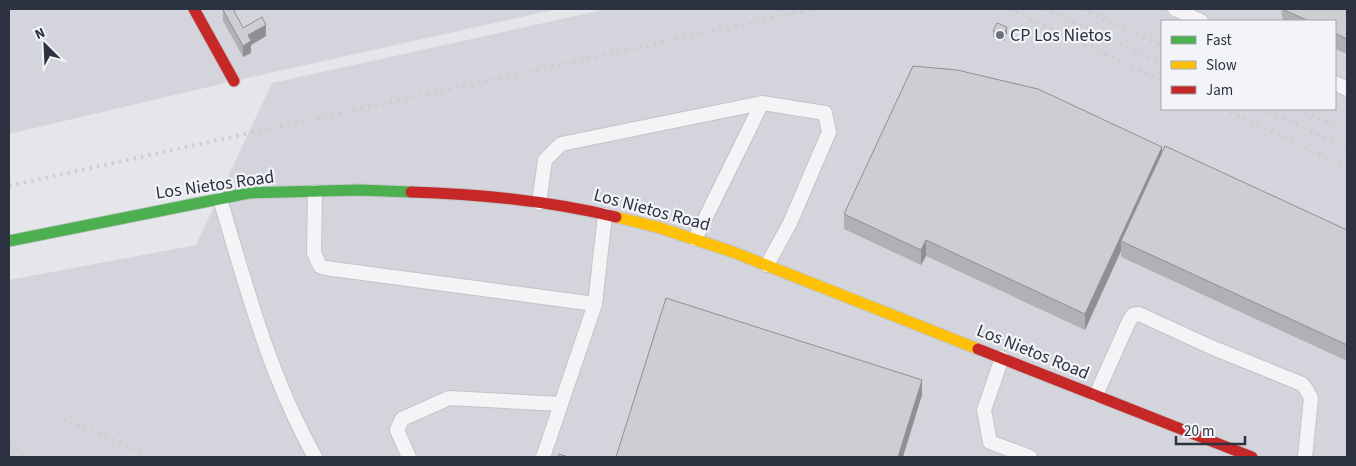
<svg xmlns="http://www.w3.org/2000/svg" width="1356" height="466" font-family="'Source Sans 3',sans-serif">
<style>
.built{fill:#d4d5dc;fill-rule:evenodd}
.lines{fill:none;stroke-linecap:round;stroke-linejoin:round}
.lane-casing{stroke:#c3c4c7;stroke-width:16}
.fast-casing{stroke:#c3c4c7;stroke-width:13}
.slow-casing{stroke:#c3c4c7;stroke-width:13}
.jam-casing{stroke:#c3c4c7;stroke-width:13}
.lane{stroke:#f4f4f6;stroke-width:14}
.fast{stroke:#4caf50;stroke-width:11}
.slow{stroke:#ffc107;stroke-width:11}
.jam{stroke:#c62828;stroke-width:11}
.rail{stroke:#cdced1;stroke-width:4;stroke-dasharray:2.5 5;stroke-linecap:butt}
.wall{fill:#b0b1b4}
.shaded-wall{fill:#909092}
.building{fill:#cdced1;stroke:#909092}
.poi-dot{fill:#6d717c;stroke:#f3f4f8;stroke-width:2}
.labels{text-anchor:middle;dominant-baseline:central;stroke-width:4.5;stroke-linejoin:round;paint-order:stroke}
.poi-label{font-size:18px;fill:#2d3241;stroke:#f3f4f8;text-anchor:start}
.street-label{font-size:18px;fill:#2d3241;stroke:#f3f4f8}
</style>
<rect width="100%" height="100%" fill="#e5e6e9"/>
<!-- built -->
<path class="built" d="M 9,9 L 557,9 L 234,81 L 9,134 Z
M 607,9 L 1347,9 L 1347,457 L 9,457 L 9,280 L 196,245 L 272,83 ZM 1162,21 L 1335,21 L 1335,109 L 1162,109 Z"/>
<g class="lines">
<!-- lane casing -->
<g class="lane-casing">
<path id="lane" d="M 1175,9 L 1201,21
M 1335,83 L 1347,89
M 315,192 L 314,253 L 320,266 L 325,268 L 595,304 L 605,215
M 220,199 C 247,289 269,375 315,457
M 539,203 L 545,160 L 561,144 L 762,103 L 825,113 L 829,132 L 790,223 L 767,265
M 695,239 L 762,103
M 1002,358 L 984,410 L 990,442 L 1030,457
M 1096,395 L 1129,321 L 1133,315 L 1139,314 L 1211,347 L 1302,384 L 1306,389 L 1311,398 L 1305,457
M 409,457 L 397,430 L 402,419 L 449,398 L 560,404
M 543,457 L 595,304"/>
</g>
<!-- fast casing -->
<g class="fast-casing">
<path id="fast" d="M 9,241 L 249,193 L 359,190 L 411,192"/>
</g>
<!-- slow casing -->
<g class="slow-casing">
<path id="slow" d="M 616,217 L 657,227 L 733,252 L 978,349"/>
</g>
<!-- jam casing -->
<g class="jam-casing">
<path id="jam" d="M 194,9 L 234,81
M 411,192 C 480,194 549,201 616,217
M 978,349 L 1252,457"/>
</g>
<!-- lane -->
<use href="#lane" class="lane"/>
<!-- fast -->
<use href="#fast" class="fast"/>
<!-- slow -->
<use href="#slow" class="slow"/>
<!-- jam -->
<use href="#jam" class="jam"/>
<!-- rail -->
<path class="rail" d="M 1009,9 L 1162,81
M 1045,9 L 1162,63
M 1082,9 L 1162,46
M 1223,109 L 1347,167
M 1262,109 L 1347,148
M 1298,109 L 1347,131
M 9,186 L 813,9
M 63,420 L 119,442 L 150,457
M 9,444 L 26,457"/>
</g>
<!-- wall -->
<path class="wall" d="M 1281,9 L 1347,9 L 1347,54 L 1335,49 L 1335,21 L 1283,21 Z
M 223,10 L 243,28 L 266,36 L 251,45 L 251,53 L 243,57 L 223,21 Z
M 993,31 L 1007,33 L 1004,41 L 993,37 Z
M 1162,153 L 1347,230 L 1347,361 L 1121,257 L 1121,251 L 1085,330 L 926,256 L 921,265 L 844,229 L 844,214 Z"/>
<!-- shaded-wall -->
<path class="shaded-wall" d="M 266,25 L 266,36 L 251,45 L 251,53 L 243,57 L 243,46 L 248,35 Z
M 1007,27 L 1007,33 L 1004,41 L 1004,35 Z
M 1162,147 L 1162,162 L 1121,241 L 1121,251 L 1085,330 L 1085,314 Z
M 926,240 L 926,256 L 921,265 L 921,250 Z
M 922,380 L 922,395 L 903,457 L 898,457 Z"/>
<!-- building -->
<path class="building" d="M 225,9 L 233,9 L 243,28 L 262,17 L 266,25 L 248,35 L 251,41 L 243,46 L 223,10 Z
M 1284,9 L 1347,9 L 1347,39 L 1335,33 L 1335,21 L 1309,21 L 1284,10 Z
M 997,23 L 1007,27 L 1004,35 L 993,31 Z
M 913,66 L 957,70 L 1038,89 L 1162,147 L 1085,314 L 926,240 L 921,250 L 844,214 Z
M 1165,146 L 1347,230 L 1347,345 L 1121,241 Z
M 666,298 L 922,380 L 898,457 L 616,457 Z
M 559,454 L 568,457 L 558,457 Z"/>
<!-- markers -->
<circle class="poi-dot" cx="1000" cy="35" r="5"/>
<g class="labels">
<!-- poi labels -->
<g class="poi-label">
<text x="1010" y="35">CP Los Nietos</text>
</g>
<!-- street labels -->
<g class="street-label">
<text transform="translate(215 185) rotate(-8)">Los Nietos Road</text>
<text transform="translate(652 210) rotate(15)">Los Nietos Road</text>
<text transform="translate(1033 352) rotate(22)">Los Nietos Road</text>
</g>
</g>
<!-- border -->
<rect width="1356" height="466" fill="none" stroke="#2d3241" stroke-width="20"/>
<!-- legend -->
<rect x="1161" y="20" width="175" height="90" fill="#f3f4f8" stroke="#a4a6af"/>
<rect x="1171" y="36" width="25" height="8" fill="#4caf50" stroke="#a4a6af"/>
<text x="1206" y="45" font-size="15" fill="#2d3241">Fast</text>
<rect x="1171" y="61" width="25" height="8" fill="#ffc107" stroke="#a4a6af"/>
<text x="1206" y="70" font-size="15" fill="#2d3241">Slow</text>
<rect x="1171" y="86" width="25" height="8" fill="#c62828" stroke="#a4a6af"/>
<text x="1206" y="95" font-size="15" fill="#2d3241">Jam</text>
<!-- north arrow -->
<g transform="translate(45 45) rotate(336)" stroke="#f3f4f8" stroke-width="4" paint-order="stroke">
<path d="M0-4L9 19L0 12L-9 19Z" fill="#2d3241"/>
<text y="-8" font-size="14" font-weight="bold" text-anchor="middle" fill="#2d3241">N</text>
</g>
<!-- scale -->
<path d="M1176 436v8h69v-8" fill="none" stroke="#2d3241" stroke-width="2.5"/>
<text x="1184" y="436" font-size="15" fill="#2d3241" stroke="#f3f4f8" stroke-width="4" paint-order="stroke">20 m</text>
</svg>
